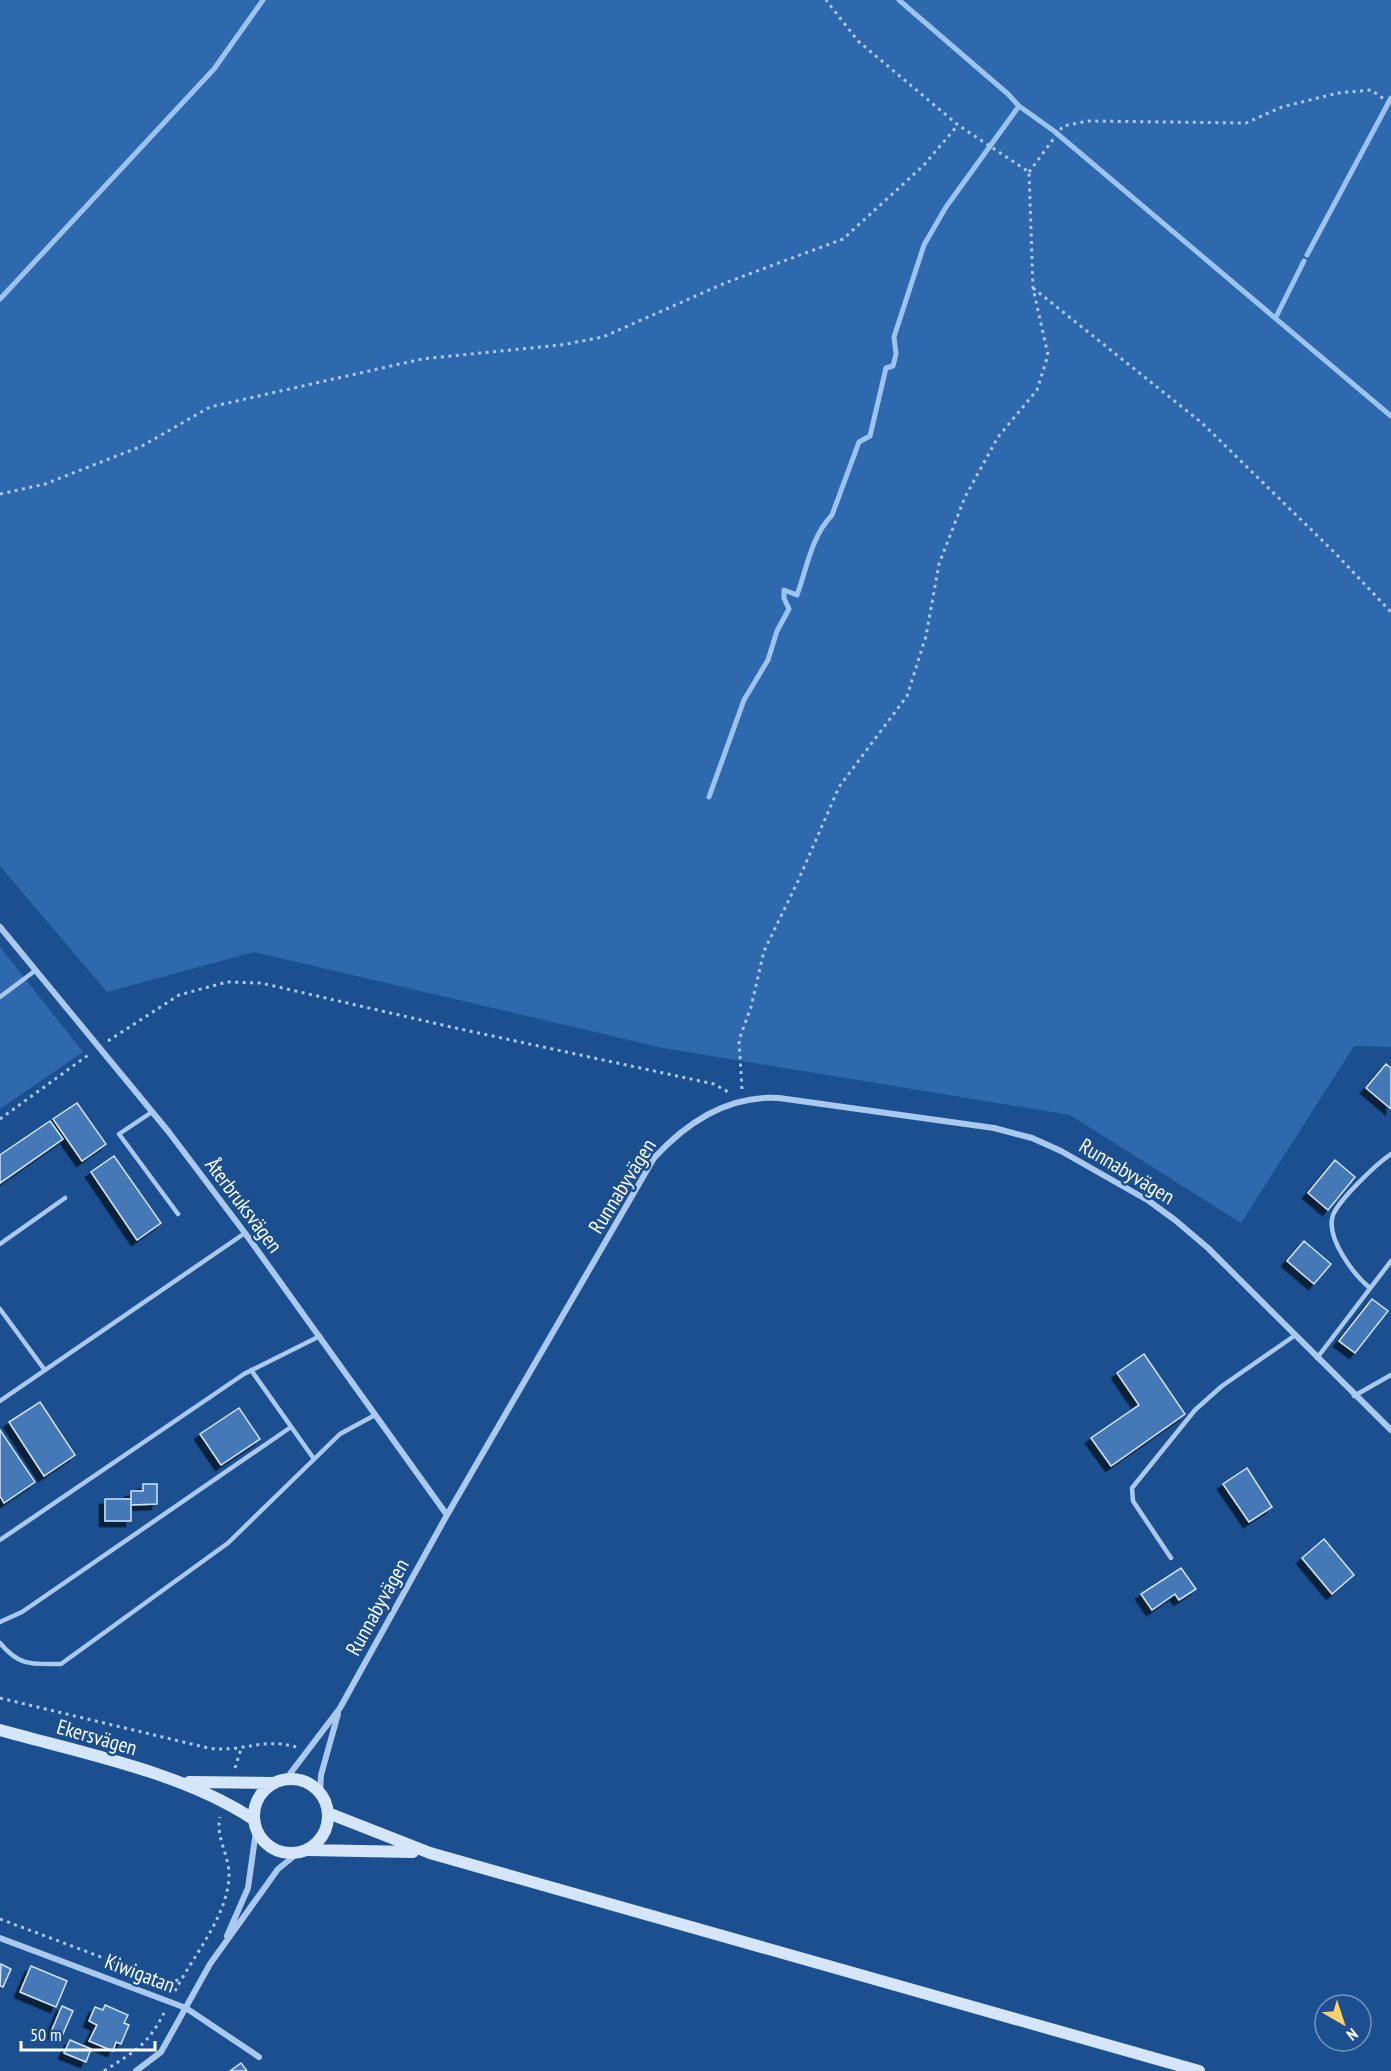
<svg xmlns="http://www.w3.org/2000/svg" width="1391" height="2071" font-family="'PT Sans Narrow',sans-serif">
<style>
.green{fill:#2e69ad}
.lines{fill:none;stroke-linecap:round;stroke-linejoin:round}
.stream{stroke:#9cc4f0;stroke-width:5}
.building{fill:#4478b7;stroke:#cfe3fa;stroke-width:1.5;filter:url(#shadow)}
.path{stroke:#a9c9ee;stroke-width:3;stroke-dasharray:3 4.5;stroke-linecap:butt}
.service{stroke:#a9c9ee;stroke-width:4.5}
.minor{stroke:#a9c9ee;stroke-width:6}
.secondary{stroke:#d6e6fa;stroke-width:12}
.labels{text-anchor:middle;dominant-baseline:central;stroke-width:5;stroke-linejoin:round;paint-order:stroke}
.street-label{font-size:21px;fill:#fff;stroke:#1b4f8f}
</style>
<defs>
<filter id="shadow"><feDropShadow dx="-5.5" dy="5.5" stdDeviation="0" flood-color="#0009"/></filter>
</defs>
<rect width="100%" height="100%" fill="#1b4f8f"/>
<!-- green -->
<path class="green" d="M 0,0 L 1391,0 L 1391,1047 L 1354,1046 L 1241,1223 L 1070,1115 L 663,1048 L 254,952 L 107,992 L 0,866 Z
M 0,947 L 83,1052 L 0,1109 Z"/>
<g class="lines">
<!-- stream -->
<path class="stream" d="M 899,0 L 1008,94 L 1019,106 L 1054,131 L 1391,416
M 1307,255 L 1391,98
M 0,299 L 214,69 L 263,0
M 1276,317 L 1304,261
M 709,797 L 744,700 L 768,660 L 777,631 L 789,609 L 784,598 L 784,590 L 797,595 C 807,568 811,537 832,515 L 859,442 L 870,436 L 886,368 L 893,366 L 896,354 L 894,337 L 924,245 L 946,207 L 1019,106"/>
</g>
<!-- building -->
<path class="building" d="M 1386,1064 L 1391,1068 L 1391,1109 L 1366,1088 Z
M 77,1103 L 106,1144 L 82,1161 L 53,1119 Z
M 50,1121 L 63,1139 L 0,1183 L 0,1155 Z
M 114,1156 L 161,1223 L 137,1240 L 91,1172 Z
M 1335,1160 L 1355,1177 L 1328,1210 L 1308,1193 Z
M 1304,1241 L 1331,1264 L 1314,1284 L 1287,1261 Z
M 1372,1299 L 1388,1311 L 1355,1353 L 1339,1341 Z
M 1144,1354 L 1185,1414 L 1111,1466 L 1091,1438 L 1139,1405 L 1117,1373 Z
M 40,1402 L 75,1455 L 44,1476 L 9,1422 Z
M 239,1408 L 260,1439 L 221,1465 L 200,1434 Z
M 0,1430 L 35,1482 L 4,1503 L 0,1496 Z
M 1247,1468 L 1272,1507 L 1249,1522 L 1223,1484 Z
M 143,1484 L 157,1484 L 157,1504 L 131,1505 L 131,1491 L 143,1491 Z
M 105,1499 L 131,1499 L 131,1521 L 105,1521 Z
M 1324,1539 L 1354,1575 L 1332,1594 L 1302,1558 Z
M 1181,1568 L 1196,1589 L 1179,1600 L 1175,1594 L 1152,1610 L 1141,1594 Z
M 1,1964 L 11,1969 L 3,1987 L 0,1986 Z
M 31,1966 L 67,1981 L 56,2007 L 20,1992 Z
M 105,2005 L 128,2015 L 124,2023 L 129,2025 L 121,2044 L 116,2042 L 113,2051 L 89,2041 L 97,2025 L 89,2021 L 95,2007 L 103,2010 Z
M 62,2006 L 73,2011 L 62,2036 L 51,2032 Z
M 70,2040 L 91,2049 L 86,2062 L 64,2053 Z
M 241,2063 L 247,2071 L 230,2071 Z"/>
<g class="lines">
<!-- path -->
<path class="path" d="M 1029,172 L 1063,126 L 1088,121 L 1246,123 L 1282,107 L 1338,93 L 1371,90 L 1391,104
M 1033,288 L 1202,423 L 1335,553 L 1391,612
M 0,494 L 45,484 L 142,446 L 210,407 L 422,359 L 561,345 L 603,337 L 725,283 L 843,239 L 923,166 L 958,125
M 108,1041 L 179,995 L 227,982 L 261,983 L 451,1027 L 714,1084 L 730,1093
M 742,1089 L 739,1040 L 751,1007 L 764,951 L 798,881 L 839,787 L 907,696 L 926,636 L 939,564 L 965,497 L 998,437 L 1037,390 L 1048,355 L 1033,288 L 1029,172 L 958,125 L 858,41 L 826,0
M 0,1119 L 91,1053
M 0,1698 L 208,1748 C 242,1753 262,1737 296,1747
M 235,1768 L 241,1749
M 0,1919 L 170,1983 L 180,1979
M 175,1991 C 193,1956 227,1917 229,1877 C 230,1856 215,1837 220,1817
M 104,2071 C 135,2051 147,2046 164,2013"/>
<!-- service -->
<path class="service" d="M 0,997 L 36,970
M 152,1112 L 119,1134 L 178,1214
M 0,1244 L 65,1198
M 1370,1288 C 1355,1276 1325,1238 1333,1215 C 1339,1200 1376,1164 1391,1154
M 0,1309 L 44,1369
M 1317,1358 L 1391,1261
M 251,1370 L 314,1459
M 1354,1396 L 1391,1375
M 0,1401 L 245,1233
M 0,1540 L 244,1374 L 320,1336
M 1171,1558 L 1133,1501 L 1132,1488 L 1195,1410 L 1222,1386 L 1294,1336
M 0,1622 L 22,1612 L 291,1427
M 0,1643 C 20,1667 32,1664 61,1664 L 228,1543 L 340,1434 L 375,1415"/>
<!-- minor -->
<path class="minor" d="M 0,927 L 168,1131 L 245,1233 L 447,1515
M 286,1779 L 340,1708 L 447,1515 L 654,1158 C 687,1122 729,1095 779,1098 L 994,1128 L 1032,1138 L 1061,1151 L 1149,1201 L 1175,1220 L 1208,1248 L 1391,1430
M 320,1793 L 321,1775 L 338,1714
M 227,1936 L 248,1888 L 256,1831
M 0,1938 L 186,2008 L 259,2057
M 136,2071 L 161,2052 L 210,1964 L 278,1869 L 298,1853"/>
<!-- secondary -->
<path class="secondary" d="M 0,1730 C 82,1753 182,1772 253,1819
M254 1816a37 37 0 1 1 74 0a37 37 0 1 1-74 0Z
M 189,1782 L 274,1783
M 328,1813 L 430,1853 L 1199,2071
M 308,1850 L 413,1852"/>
</g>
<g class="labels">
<!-- street labels -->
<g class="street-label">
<text transform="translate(1127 1171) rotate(31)">Runnabyvägen</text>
<text transform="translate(622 1186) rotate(-58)">Runnabyvägen</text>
<text transform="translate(244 1205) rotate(53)">Återbruksvägen</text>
<text transform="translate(377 1607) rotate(-61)">Runnabyvägen</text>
<text transform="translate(97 1737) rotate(16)">Ekersvägen</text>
<text transform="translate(140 1973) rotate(21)">Kiwigatan</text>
</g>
</g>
<!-- north arrow -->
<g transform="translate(1343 2023) rotate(141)"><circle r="28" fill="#1b4f8f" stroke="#7695bc" stroke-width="1.5"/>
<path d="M0-4.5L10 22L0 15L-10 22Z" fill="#ffd166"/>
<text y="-9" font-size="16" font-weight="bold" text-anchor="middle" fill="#ffffff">N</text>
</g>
<!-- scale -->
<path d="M21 2041v9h134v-9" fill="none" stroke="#ffffff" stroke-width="3"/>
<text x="30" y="2041" font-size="18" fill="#ffffff" stroke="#1b4f8f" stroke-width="4.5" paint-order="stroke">50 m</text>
</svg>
